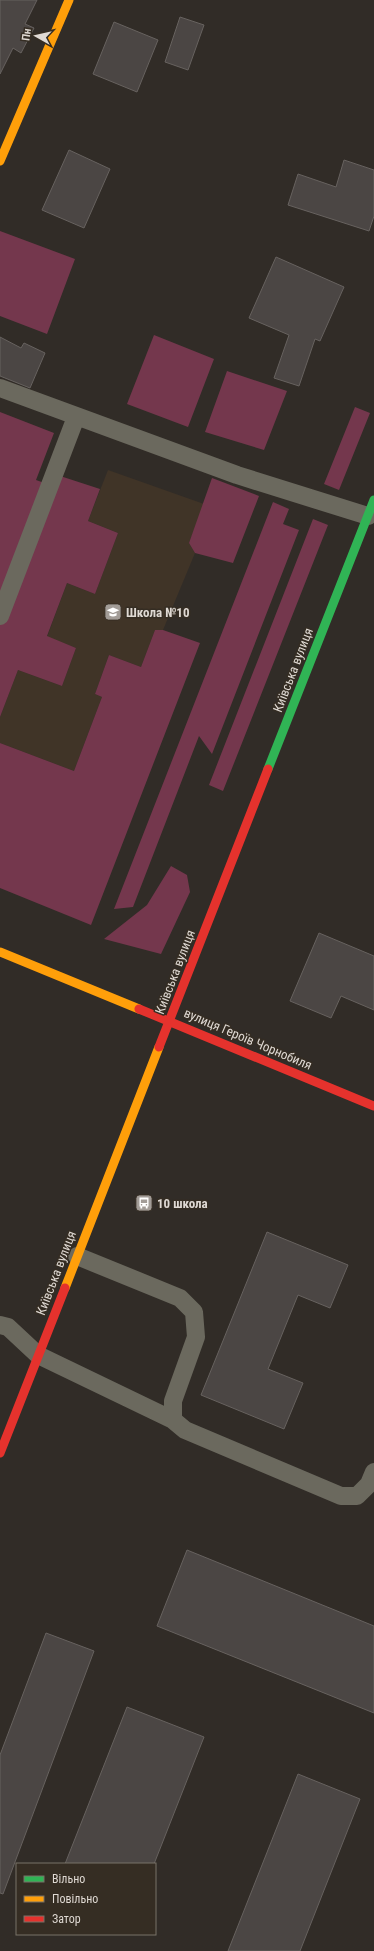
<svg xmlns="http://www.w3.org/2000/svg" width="374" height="1951" font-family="'Roboto Condensed',sans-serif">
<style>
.built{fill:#403427}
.green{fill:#74374d}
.building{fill:#4b4644;stroke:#67625f}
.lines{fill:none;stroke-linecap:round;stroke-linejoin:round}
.lane{stroke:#6b695e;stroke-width:18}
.fast{stroke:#30b455;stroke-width:9}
.slow{stroke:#ff9f0a;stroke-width:9}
.jam{stroke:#e5322d;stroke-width:9}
.labels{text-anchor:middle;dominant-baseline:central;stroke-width:3;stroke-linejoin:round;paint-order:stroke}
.poi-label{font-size:13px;font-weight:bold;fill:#dfd9d3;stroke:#352d23;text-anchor:start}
.street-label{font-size:13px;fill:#dfd9d3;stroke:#352d23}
</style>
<rect width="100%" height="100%" fill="#312c27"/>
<!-- built -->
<path class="built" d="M 108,470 L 204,504 L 189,543 L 195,553 L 163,630 L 155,630 L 141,667 L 109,655 L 95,694 L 102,697 L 74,771 L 0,743 L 0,717 L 18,670 L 62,686 L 76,648 L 47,637 L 67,583 L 95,594 L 118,533 L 88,521 Z"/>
<!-- green -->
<path class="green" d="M 0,231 L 75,259 L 47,334 L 0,316 Z
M 154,335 L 214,359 L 188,427 L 127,404 Z
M 227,371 L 287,391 L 264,450 L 205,432 Z
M 355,407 L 370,413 L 339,490 L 324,484 Z
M 0,412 L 54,433 L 36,480 L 50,485 L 54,474 L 100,489 L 88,521 L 118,533 L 95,594 L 67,583 L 47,636 L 76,648 L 62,686 L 18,670 L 0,717 Z
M 212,478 L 259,496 L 233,563 L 195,553 L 189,543 Z
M 273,502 L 289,509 L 283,524 L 299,530 L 212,754 L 199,736 L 133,907 L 114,909 Z
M 313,519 L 328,525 L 223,791 L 209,785 Z
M 155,630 L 163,630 L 200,643 L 91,925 L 0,888 L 0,743 L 74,771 L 102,697 L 95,694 L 109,655 L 141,667 Z
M 171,866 L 187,875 L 190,892 L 161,954 L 104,939 L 147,905 Z"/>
<!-- building -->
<path class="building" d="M 0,0 L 37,0 L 25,24 L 34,28 L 21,53 L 13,48 L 0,74 Z
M 180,17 L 204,25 L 188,70 L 165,62 Z
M 114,22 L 158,40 L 137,92 L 93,74 Z
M 69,150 L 110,169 L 84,228 L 42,210 Z
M 344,160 L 374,170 L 374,216 L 369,231 L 288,205 L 298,174 L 336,187 Z
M 276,257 L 344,287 L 320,341 L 315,339 L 299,386 L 274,378 L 289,335 L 249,318 Z
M 0,337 L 21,348 L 24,343 L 45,353 L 30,388 L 0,376 Z
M 319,933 L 374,956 L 374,1010 L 341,996 L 331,1018 L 290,1001 Z
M 267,1232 L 348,1265 L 330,1308 L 298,1295 L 268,1369 L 303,1383 L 284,1429 L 201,1395 Z
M 187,1550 L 374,1626 L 374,1713 L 157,1626 Z
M 46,1633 L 94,1651 L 3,1894 L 0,1893 L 0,1755 Z
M 127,1707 L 204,1737 L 154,1864 L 65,1864 Z
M 298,1774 L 360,1799 L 300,1951 L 228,1951 Z"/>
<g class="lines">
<!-- lane -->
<path class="lane" d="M 0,388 L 237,475 L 368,516
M 0,616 L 76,417
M 77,1256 L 180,1298 L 194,1312 L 196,1337 L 173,1401 L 173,1420 L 185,1430 L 341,1496 L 357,1496 L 369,1484 L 374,1472
M 0,1325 L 8,1327 L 38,1355 L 173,1420"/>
<!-- fast -->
<path class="fast" d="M 268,769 L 374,500"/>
<!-- slow -->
<path class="slow" d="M 0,161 L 69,0
M 0,952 L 139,1009
M 65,1288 L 159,1047"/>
<!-- jam -->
<path class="jam" d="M 139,1009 L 374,1106
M 159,1047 L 268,769
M 0,1453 L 65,1288"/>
</g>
<!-- icons -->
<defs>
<g id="school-square" transform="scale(0.9)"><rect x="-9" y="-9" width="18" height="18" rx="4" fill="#a29c97" stroke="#352d23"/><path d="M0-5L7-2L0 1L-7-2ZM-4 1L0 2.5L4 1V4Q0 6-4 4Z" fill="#fff"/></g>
<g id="bus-square" transform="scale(0.9)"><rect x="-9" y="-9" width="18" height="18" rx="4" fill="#a29c97" stroke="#352d23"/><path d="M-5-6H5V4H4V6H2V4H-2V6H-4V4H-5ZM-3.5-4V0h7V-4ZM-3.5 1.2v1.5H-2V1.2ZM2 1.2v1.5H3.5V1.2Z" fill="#fff"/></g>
</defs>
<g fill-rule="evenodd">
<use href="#school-square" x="113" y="612"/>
<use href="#bus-square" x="144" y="1203"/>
</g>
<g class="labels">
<!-- poi labels -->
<g class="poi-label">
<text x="126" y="612">Школа №10</text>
<text x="157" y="1203">10 школа</text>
</g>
<!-- street labels -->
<g class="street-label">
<text transform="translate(293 670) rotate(-69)">Київська вулиця</text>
<text transform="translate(175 972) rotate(-69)">Київська вулиця</text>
<text transform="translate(248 1039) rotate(23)">вулиця Героїв Чорнобиля</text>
<text transform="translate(56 1273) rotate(-69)">Київська вулиця</text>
</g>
</g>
<!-- legend -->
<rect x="16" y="1863" width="140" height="72" fill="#352d23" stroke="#797269"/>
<rect x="24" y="1876" width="20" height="6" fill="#30b455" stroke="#797269"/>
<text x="52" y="1883" font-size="12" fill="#dfd9d3">Вільно</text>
<rect x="24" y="1896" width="20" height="6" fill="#ff9f0a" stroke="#797269"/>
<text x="52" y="1903" font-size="12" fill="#dfd9d3">Повільно</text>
<rect x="24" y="1916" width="20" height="6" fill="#e5322d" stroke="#797269"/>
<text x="52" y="1923" font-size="12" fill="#dfd9d3">Затор</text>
<!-- north arrow -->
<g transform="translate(36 36) rotate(278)" stroke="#352d23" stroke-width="3" paint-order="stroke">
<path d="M0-3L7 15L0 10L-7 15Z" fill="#dfd9d3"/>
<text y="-6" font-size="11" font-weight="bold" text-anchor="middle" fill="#dfd9d3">Пн</text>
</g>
</svg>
